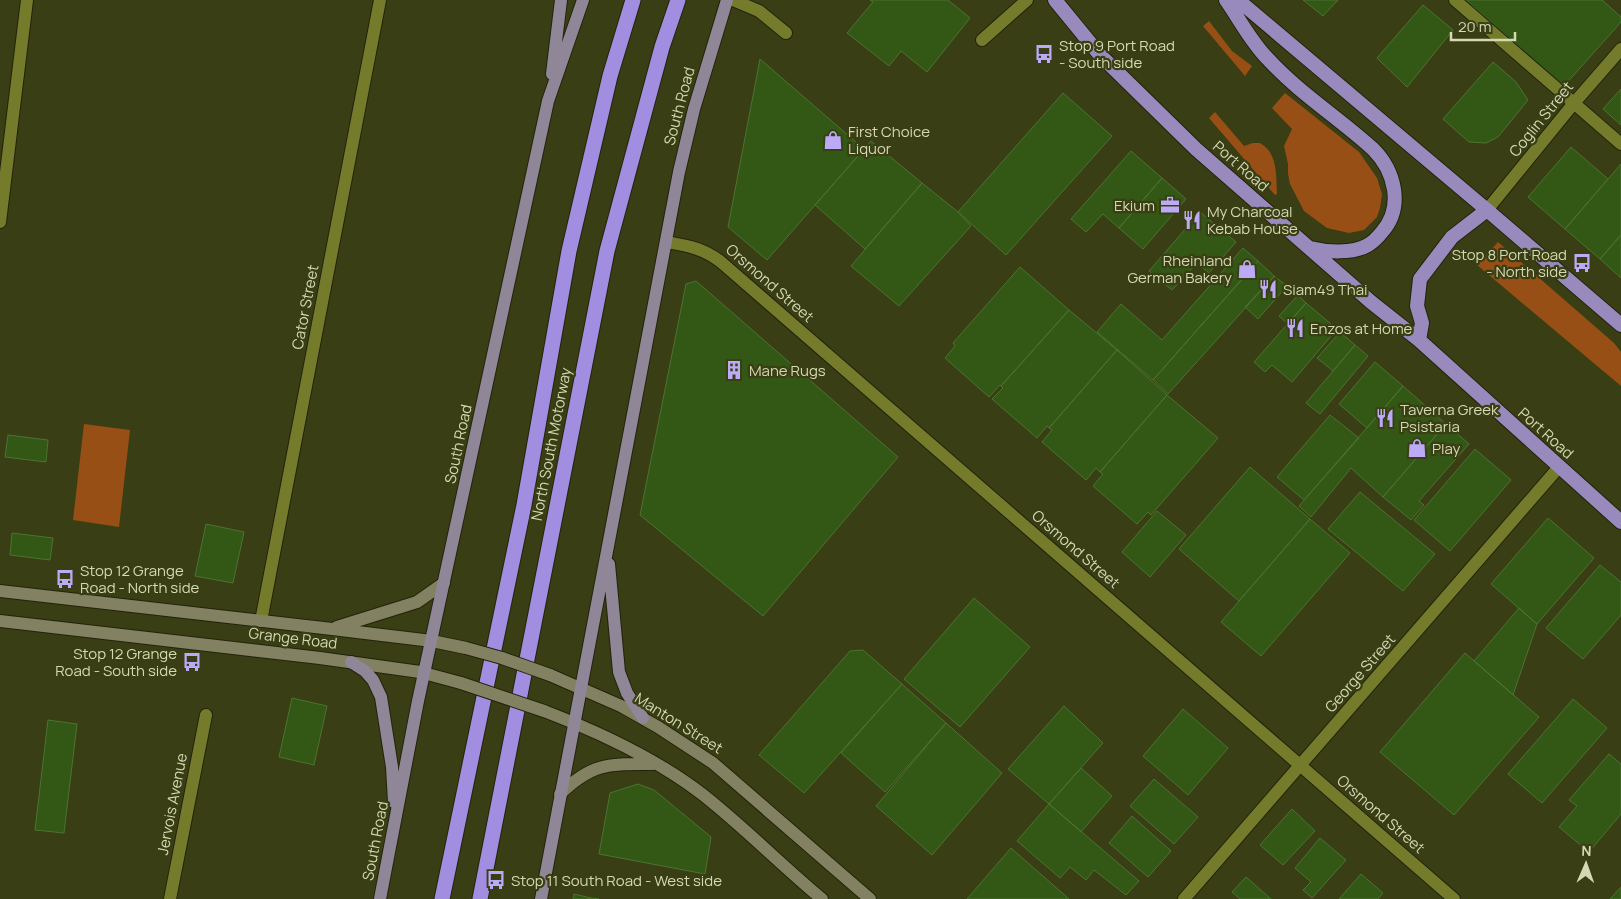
<svg xmlns="http://www.w3.org/2000/svg" width="1621" height="899" font-family="Manrope,sans-serif">
<style>
.green{fill:#974f15}
.building{fill:#335714;stroke:#4d7331}
.lines{fill:none;stroke-linecap:round;stroke-linejoin:round}
.service-casing{stroke:#22240b;stroke-width:14}
.minor-casing{stroke:#22240b;stroke-width:14}
.secondary-casing{stroke:#22240b;stroke-width:14}
.primary-casing{stroke:#22240b;stroke-width:14}
.trunk-casing{stroke:#22240b;stroke-width:16}
.motorway-casing{stroke:#22240b;stroke-width:17}
.service{stroke:#747b2b;stroke-width:12}
.minor{stroke:#747b2b;stroke-width:12}
.secondary{stroke:#828162;stroke-width:12}
.primary{stroke:#8f8698;stroke-width:12}
.trunk{stroke:#988abc;stroke-width:14}
.motorway{stroke:#a18ee1;stroke-width:15}
.secondary-bridge-casing{stroke:#22240b;stroke-width:14;stroke-linecap:butt}
.secondary-bridge{stroke:#828162;stroke-width:12}
.labels{text-anchor:middle;dominant-baseline:central;stroke-width:4.5;stroke-linejoin:round;paint-order:stroke}
.poi-label{font-size:15px;fill:#d3d9b2;stroke:#3a3e14;text-anchor:start}
.street-label{font-size:15px;fill:#d3d9b2;stroke:#3a3e14}
</style>
<rect width="100%" height="100%" fill="#3a3e14"/>
<!-- green -->
<path class="green" d="M 1209,21 L 1232,51 L 1252,66 L 1245,76 L 1203,26 Z
M 1285,93 L 1359,152 L 1377,178 L 1382,194 L 1380,208 L 1377,217 L 1364,230 L 1349,233 L 1327,228 L 1304,211 L 1290,184 L 1288,174 L 1288,164 L 1284,146 L 1292,129 L 1272,108 Z
M 1215,112 L 1244,146 L 1253,143 L 1260,143 C 1278,153 1276,176 1277,194 L 1275,195 L 1209,118 Z
M 1498,242 L 1614,343 L 1621,352 L 1621,386 L 1477,265 Z
M 84,424 L 130,430 L 119,527 L 73,520 Z"/>
<!-- building -->
<path class="building" d="M 870,0 L 948,0 L 970,18 L 927,72 L 901,51 L 889,66 L 847,33 L 873,2 Z
M 1303,0 L 1338,0 L 1323,16 Z
M 1466,0 L 1602,0 L 1621,17 L 1621,22 L 1564,86 Z
M 1423,5 L 1453,30 L 1407,87 L 1377,58 Z
M 760,59 L 864,149 L 767,260 L 728,227 Z
M 1493,62 L 1516,82 L 1528,100 L 1498,137 L 1486,143 L 1469,142 L 1443,119 Z
M 1621,89 L 1621,125 L 1603,109 Z
M 1063,93 L 1112,136 L 1006,255 L 958,212 Z
M 871,141 L 922,183 L 865,249 L 815,205 Z
M 1571,147 L 1608,179 L 1565,229 L 1528,197 Z
M 1131,151 L 1162,178 L 1119,228 L 1103,214 L 1086,232 L 1071,219 Z
M 1621,164 L 1621,235 L 1600,259 L 1565,229 Z
M 1162,178 L 1186,199 L 1143,249 L 1119,228 Z
M 922,183 L 958,212 L 971,226 L 899,306 L 851,266 Z
M 1200,212 L 1236,242 L 1209,273 L 1197,263 L 1172,290 L 1149,271 Z
M 1621,235 L 1621,278 L 1600,259 Z
M 1243,248 L 1258,261 L 1153,380 L 1097,332 L 1121,304 L 1162,340 Z
M 1258,261 L 1274,276 L 1168,394 L 1153,380 Z
M 1020,267 L 1069,310 L 1001,386 L 1000,385 L 989,397 L 945,358 L 955,346 L 953,343 Z
M 1274,276 L 1287,286 L 1258,319 L 1245,307 Z
M 696,281 L 898,457 L 763,616 L 640,515 L 686,284 Z
M 1298,295 L 1306,303 L 1288,324 L 1279,316 Z
M 1306,303 L 1337,329 L 1292,382 L 1272,365 L 1265,372 L 1254,362 Z
M 1069,310 L 1117,350 L 1049,428 L 1047,426 L 1037,438 L 992,399 L 1003,388 L 1001,386 Z
M 1340,332 L 1355,345 L 1333,371 L 1317,358 Z
M 1355,345 L 1368,356 L 1320,414 L 1306,403 Z
M 1117,350 L 1167,395 L 1100,472 L 1096,468 L 1086,480 L 1042,442 L 1052,430 L 1049,428 Z
M 1375,362 L 1403,386 L 1367,428 L 1339,404 Z
M 1403,386 L 1446,424 L 1383,497 L 1351,468 L 1311,517 L 1299,506 Z
M 1167,395 L 1218,438 L 1151,515 L 1148,512 L 1137,524 L 1093,486 L 1103,474 L 1100,472 Z
M 1330,415 L 1359,438 L 1304,500 L 1277,477 Z
M 1446,424 L 1469,444 L 1419,501 L 1424,505 L 1411,520 L 1383,497 Z
M 8,435 L 48,440 L 46,462 L 5,457 Z
M 1475,449 L 1511,480 L 1450,551 L 1414,520 Z
M 1250,467 L 1310,519 L 1239,601 L 1179,549 Z
M 1360,492 L 1435,554 L 1403,591 L 1328,529 Z
M 1157,511 L 1186,535 L 1150,577 L 1122,552 Z
M 1548,518 L 1594,558 L 1537,624 L 1491,584 Z
M 1310,519 L 1350,553 L 1261,656 L 1221,622 Z
M 206,524 L 244,532 L 233,583 L 195,576 Z
M 12,533 L 53,538 L 50,560 L 10,555 Z
M 1600,565 L 1621,582 L 1621,615 L 1583,659 L 1546,628 Z
M 974,598 L 1030,647 L 960,727 L 904,679 Z
M 1519,608 L 1537,624 L 1513,695 L 1474,661 Z
M 863,650 L 902,684 L 804,793 L 759,755 L 850,651 Z
M 1465,653 L 1539,717 L 1454,815 L 1380,752 Z
M 902,684 L 946,723 L 885,792 L 841,753 Z
M 292,698 L 327,706 L 314,765 L 279,757 Z
M 1573,699 L 1607,728 L 1542,803 L 1508,774 Z
M 1064,706 L 1103,743 L 1049,804 L 1008,769 Z
M 1183,709 L 1228,748 L 1188,795 L 1143,756 Z
M 48,720 L 77,724 L 64,833 L 35,830 Z
M 946,723 L 1002,773 L 932,855 L 876,806 Z
M 1609,754 L 1621,764 L 1621,814 L 1589,852 L 1559,827 L 1577,806 L 1569,800 Z
M 1081,768 L 1112,796 L 1081,832 L 1049,804 Z
M 1154,779 L 1198,817 L 1174,844 L 1130,806 Z
M 638,784 L 654,790 L 711,837 L 705,874 L 599,854 L 610,793 Z
M 1049,804 L 1139,881 L 1126,895 L 1094,870 L 1086,880 L 1070,867 L 1060,878 L 1017,841 Z
M 1292,809 L 1315,831 L 1283,865 L 1260,845 Z
M 1132,816 L 1171,851 L 1148,877 L 1109,843 Z
M 1320,838 L 1346,860 L 1312,898 L 1303,890 L 1311,882 L 1295,868 Z
M 1011,848 L 1069,899 L 967,899 Z
M 1361,874 L 1383,893 L 1378,899 L 1339,899 Z
M 1246,877 L 1271,899 L 1240,899 L 1232,892 Z
M 1621,887 L 1621,899 L 1610,899 Z
M 574,894 L 591,898 L 599,899 L 573,899 Z"/>
<g class="lines">
<!-- service casing -->
<g class="service-casing">
<path id="service" d="M 733,0 L 759,11 L 786,33
M 1455,0 L 1621,144
M 982,40 L 1027,0"/>
</g>
<!-- minor casing -->
<g class="minor-casing">
<path id="minor" d="M 1487,210 L 1574,103 L 1621,49
M 0,222 L 27,0
M 666,242 C 688,246 703,248 721,262 L 1454,899
M 261,621 L 380,0
M 170,899 L 206,715
M 1184,899 L 1559,467"/>
</g>
<!-- secondary casing -->
<g class="secondary-casing">
<path id="secondary" d="M 0,591 L 332,629 L 432,641 L 466,648
M 0,621 L 320,658 L 420,672 L 461,683
M 337,627 L 417,602 L 444,583
M 550,675 L 621,706 L 658,727 L 713,763 L 870,899
M 544,711 C 599,732 655,758 702,794 C 744,827 781,865 822,899
M 560,794 C 593,762 609,764 653,764"/>
</g>
<!-- primary casing -->
<g class="primary-casing">
<path id="primary" d="M 552,74 L 561,0
M 609,564 L 619,672 L 627,693 L 643,718
M 351,662 L 365,671 L 373,680 L 381,697 L 392,767 L 394,802
M 380,899 L 418,701 L 548,101 L 583,0
M 541,899 L 679,172 L 694,109 L 727,0"/>
</g>
<!-- trunk casing -->
<g class="trunk-casing">
<path id="trunk" d="M 1055,0 L 1100,55 L 1196,149 L 1371,302 L 1419,340 L 1621,522
M 1226,0 C 1240,20 1251,42 1268,59 C 1299,93 1339,118 1373,149 C 1395,171 1404,207 1382,232 C 1378,237 1373,242 1368,245 C 1353,254 1326,252 1310,248
M 1238,0 L 1487,210 L 1621,325
M 1419,340 L 1422,323 L 1417,306 L 1420,279 L 1452,237 L 1487,210"/>
</g>
<!-- motorway casing -->
<g class="motorway-casing">
<path id="motorway" d="M 442,899 L 524,505 L 569,251 L 610,76 L 633,0
M 480,899 L 607,251 L 662,47 L 678,0"/>
</g>
<!-- service -->
<use href="#service" class="service"/>
<!-- minor -->
<use href="#minor" class="minor"/>
<!-- secondary -->
<use href="#secondary" class="secondary"/>
<!-- primary -->
<use href="#primary" class="primary"/>
<!-- trunk -->
<use href="#trunk" class="trunk"/>
<!-- motorway -->
<use href="#motorway" class="motorway"/>
<!-- secondary-bridge casing -->
<g class="secondary-bridge-casing">
<path id="secondary-bridge" d="M 466,648 L 502,658 L 550,675
M 461,683 L 544,711"/>
</g>
<!-- secondary-bridge -->
<use href="#secondary-bridge" class="secondary-bridge"/>
</g>
<!-- icons -->
<defs>
<g id="bus-bare" transform="scale(1.5)"><path d="M-5-6H5V4H4V6H2V4H-2V6H-4V4H-5ZM-3.5-4V0h7V-4ZM-3.5 1.2v1.5H-2V1.2ZM2 1.2v1.5H3.5V1.2Z" fill="#bbaaf6" stroke="#3a3e14" stroke-width="2.5" paint-order="stroke"/></g>
<g id="shop-bare" transform="scale(1.5)"><path d="M-5-2.5h2.3a2.7 3.5 0 0 1 5.4 0H5L5.5 6h-11ZM-1.5-2.5h3a1.5 2.3 0 0 0-3 0Z" fill="#bbaaf6" stroke="#3a3e14" stroke-width="2.5" paint-order="stroke"/></g>
<g id="office-bare" transform="scale(1.5)"><path d="M-6-3h4V-5.5h4V-3h4V5H-6ZM-1-4.5V-3h2v-1.5ZM-6 0V1H6V0Z" fill="#bbaaf6" stroke="#3a3e14" stroke-width="2.5" paint-order="stroke"/></g>
<g id="restaurant-bare" transform="scale(1.5)"><path d="M-5-6h1v4h1v-4h1v4h1v-4h1v5L-1.5 .5V6h-2V.5L-5-1ZM5-6V6H3V1.5H1.5Q1.5-4 5-6Z" fill="#bbaaf6" stroke="#3a3e14" stroke-width="2.5" paint-order="stroke"/></g>
<g id="building-bare" transform="scale(1.5)"><path d="M-4-6H4V6H1V3H-1V6H-4ZM-2.5-4.3h1.7v1.8h-1.7ZM.8-4.3h1.7v1.8H.8ZM-2.5-1h1.7V.8h-1.7ZM.8-1h1.7V.8H.8Z" fill="#bbaaf6" stroke="#3a3e14" stroke-width="2.5" paint-order="stroke"/></g>
</defs>
<g fill-rule="evenodd">
<use href="#bus-bare" x="1044" y="54"/>
<use href="#shop-bare" x="833" y="140"/>
<use href="#office-bare" x="1170" y="205"/>
<use href="#restaurant-bare" x="1192" y="220"/>
<use href="#bus-bare" x="1582" y="263"/>
<use href="#shop-bare" x="1247" y="269"/>
<use href="#restaurant-bare" x="1268" y="289"/>
<use href="#restaurant-bare" x="1295" y="328"/>
<use href="#building-bare" x="734" y="370"/>
<use href="#restaurant-bare" x="1385" y="418"/>
<use href="#shop-bare" x="1417" y="448"/>
<use href="#bus-bare" x="65" y="579"/>
<use href="#bus-bare" x="192" y="662"/>
<use href="#bus-bare" x="496" y="880"/>
</g>
<g class="labels">
<!-- poi labels -->
<g class="poi-label">
<text x="1059" y="45">Stop 9 Port Road<tspan x="1059" dy="17">- South side</tspan></text>
<text x="848" y="131">First Choice<tspan x="848" dy="17">Liquor</tspan></text>
<text x="1155" y="205" text-anchor="end">Ekium</text>
<text x="1207" y="211">My Charcoal<tspan x="1207" dy="17">Kebab House</tspan></text>
<text x="1567" y="254" text-anchor="end">Stop 8 Port Road<tspan x="1567" dy="17">- North side</tspan></text>
<text x="1232" y="260" text-anchor="end">Rheinland<tspan x="1232" dy="17">German Bakery</tspan></text>
<text x="1283" y="289">Siam49 Thai</text>
<text x="1310" y="328">Enzos at Home</text>
<text x="749" y="370">Mane Rugs</text>
<text x="1400" y="409">Taverna Greek<tspan x="1400" dy="17">Psistaria</tspan></text>
<text x="1432" y="448">Play</text>
<text x="80" y="570">Stop 12 Grange<tspan x="80" dy="17">Road - North side</tspan></text>
<text x="177" y="653" text-anchor="end">Stop 12 Grange<tspan x="177" dy="17">Road - South side</tspan></text>
<text x="511" y="880">Stop 11 South Road - West side</text>
</g>
<!-- street labels -->
<g class="street-label">
<text transform="translate(679 106) rotate(-75)">South Road</text>
<text transform="translate(1541 119) rotate(-51)">Coglin Street</text>
<text transform="translate(1241 166) rotate(41)">Port Road</text>
<text transform="translate(770 283) rotate(41)">Orsmond Street</text>
<text transform="translate(305 307) rotate(-79)">Cator Street</text>
<text transform="translate(1546 433) rotate(42)">Port Road</text>
<text transform="translate(458 444) rotate(-78)">South Road</text>
<text transform="translate(551 444) rotate(-79)">North South Motorway</text>
<text transform="translate(1076 549) rotate(41)">Orsmond Street</text>
<text transform="translate(293 638) rotate(7)">Grange Road</text>
<text transform="translate(1360 673) rotate(-49)">George Street</text>
<text transform="translate(679 723) rotate(32)">Manton Street</text>
<text transform="translate(172 804) rotate(-79)">Jervois Avenue</text>
<text transform="translate(1381 814) rotate(41)">Orsmond Street</text>
<text transform="translate(375 841) rotate(-79)">South Road</text>
</g>
</g>
<!-- north arrow -->
<g transform="translate(1586 864) rotate(2)" stroke="#3a3e14" stroke-width="4" paint-order="stroke">
<path d="M0-4L9 19L0 12L-9 19Z" fill="#d3d9b2"/>
<text y="-8" font-size="14" font-weight="bold" text-anchor="middle" fill="#d3d9b2">N</text>
</g>
<!-- scale -->
<path d="M1451 32v8h64v-8" fill="none" stroke="#d3d9b2" stroke-width="2.5"/>
<text x="1458" y="32" font-size="15" fill="#d3d9b2" stroke="#3a3e14" stroke-width="4" paint-order="stroke">20 m</text>
</svg>
